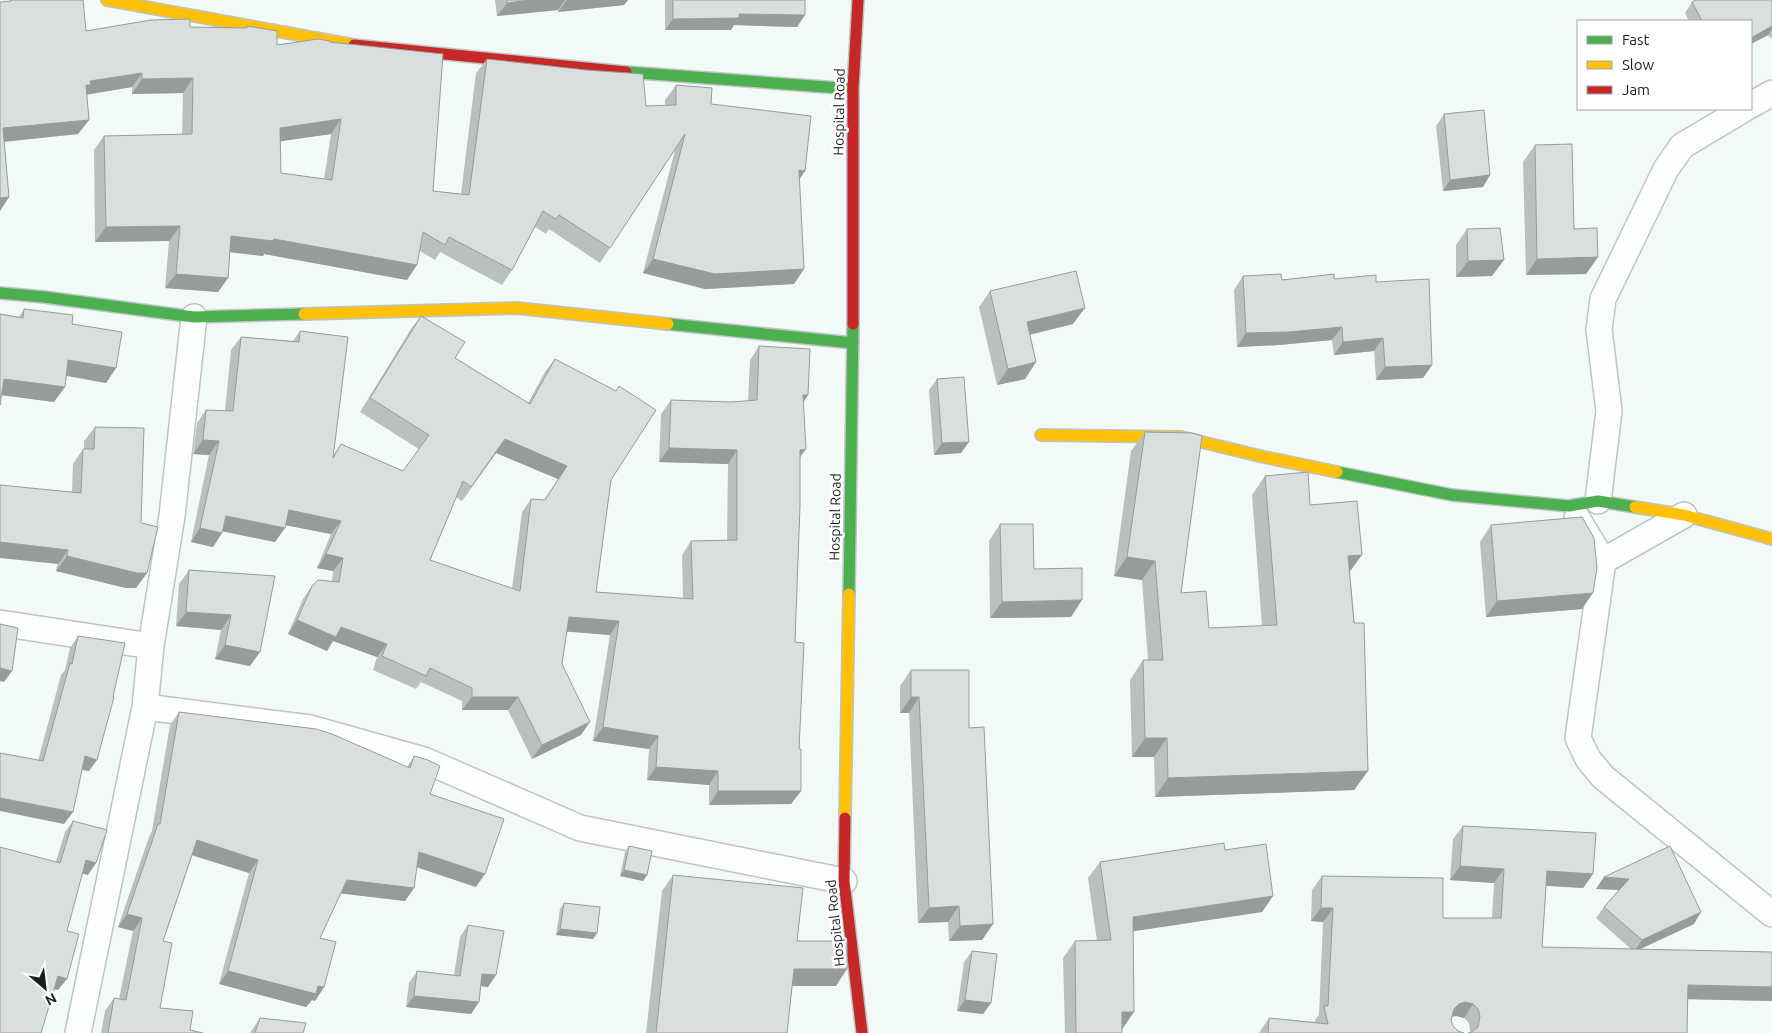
<svg xmlns="http://www.w3.org/2000/svg" width="1772" height="1033" font-family="Ubuntu,sans-serif">
<style>
.lines{fill:none;stroke-linecap:round;stroke-linejoin:round}
.street-casing{stroke:#bec4c2;stroke-width:28}
.fast-casing{stroke:#bec4c2;stroke-width:14}
.slow-casing{stroke:#bec4c2;stroke-width:14}
.jam-casing{stroke:#bec4c2;stroke-width:14}
.street{stroke:#fdfefe;stroke-width:25}
.fast{stroke:#4caf50;stroke-width:11}
.slow{stroke:#ffc107;stroke-width:11}
.jam{stroke:#c62828;stroke-width:11}
.wall{fill:#bac0bf;fill-rule:evenodd}
.shaded-wall{fill:#979c9b}
.building{fill:#d8dfde;stroke:#979c9b;fill-rule:evenodd}
.labels{text-anchor:middle;dominant-baseline:central;stroke-width:5;stroke-linejoin:round;paint-order:stroke}
.street-label{font-size:14px;fill:#181e1c;stroke:#fff}
</style>
<rect width="100%" height="100%" fill="#f2faf8"/>
<g class="lines">
<!-- street casing -->
<g class="street-casing">
<path id="street" d="M 1751,105 L 1772,93
M 1598,501 L 1609,411 L 1599,329 L 1603,299 L 1666,169 L 1682,146 L 1744,109
M 1577,518 L 1603,561 L 1578,738 L 1588,759 L 1603,777 L 1772,914
M 1603,561 L 1684,515
M 0,623 L 151,646
M 145,707 L 310,728 L 424,760 L 580,828 L 844,881
M 78,1033 L 145,707 L 151,646 L 172,516 L 194,317"/>
</g>
<!-- fast casing -->
<g class="fast-casing">
<path id="fast" d="M 626,72 L 853,89
M 0,293 L 44,297 L 194,317 L 304,314
M 668,324 L 853,343
M 1337,472 L 1452,495 L 1569,506 L 1598,501 L 1635,507
M 849,594 L 853,324"/>
</g>
<!-- slow casing -->
<g class="slow-casing">
<path id="slow" d="M 107,0 L 354,45
M 304,314 L 517,308 L 668,324
M 1041,435 L 1181,437 L 1264,457 L 1337,472
M 1635,507 L 1684,515 L 1772,539
M 845,818 L 849,594"/>
</g>
<!-- jam casing -->
<g class="jam-casing">
<path id="jam" d="M 354,45 L 626,72
M 853,324 L 853,89 L 858,0
M 845,818 L 844,881 L 862,1033"/>
</g>
<!-- street -->
<use href="#street" class="street"/>
<!-- fast -->
<use href="#fast" class="fast"/>
<!-- slow -->
<use href="#slow" class="slow"/>
<!-- jam -->
<use href="#jam" class="jam"/>
</g>
<!-- wall -->
<path class="wall" d="M 10,0 L 47,0 L 86,31 L 190,27 L 245,28 L 247,26 L 277,45 L 330,42 L 433,191 L 461,194 L 476,73 L 487,59 L 646,106 L 665,105 L 665,100 L 676,85 L 711,104 L 805,171 L 799,179 L 804,269 L 794,284 L 705,289 L 643,273 L 675,150 L 600,263 L 549,229 L 546,234 L 535,227 L 512,270 L 502,285 L 440,252 L 435,260 L 420,251 L 407,280 L 264,254 L 263,256 L 230,252 L 228,278 L 218,292 L 165,288 L 169,241 L 95,242 L 94,150 L 104,136 L 182,135 L 183,93 L 132,94 L 132,87 L 86,95 L 89,120 L 78,134 L 4,142 L 9,197 L 0,211 L 0,2 L 9,1 ZM 331,134 L 324,179 L 281,173 L 280,141 Z
M 495,0 L 628,0 L 624,5 L 558,12 L 558,10 L 497,16 Z
M 665,0 L 805,0 L 797,27 L 734,25 L 731,30 L 665,30 Z
M 1772,0 L 1772,37 L 1770,38 L 1768,35 L 1751,44 L 1751,21 L 1689,21 L 1685,13 L 1692,2 Z
M 1444,114 L 1490,175 L 1483,187 L 1443,191 L 1436,126 Z
M 1535,145 L 1574,229 L 1598,257 L 1586,274 L 1526,275 L 1523,162 Z
M 1467,229 L 1492,276 L 1456,277 L 1456,245 Z
M 1243,276 L 1282,280 L 1334,279 L 1376,282 L 1432,365 L 1423,378 L 1376,380 L 1374,351 L 1334,355 L 1332,340 L 1279,345 L 1237,347 L 1234,290 Z
M 990,291 L 1073,324 L 1030,335 L 1036,362 L 1025,379 L 997,385 L 979,307 Z
M 24,309 L 72,324 L 116,368 L 106,383 L 66,376 L 54,402 L 2,395 L 0,314 L 19,317 Z
M 421,316 L 455,358 L 528,403 L 545,372 L 555,359 L 611,480 L 596,592 L 683,599 L 682,555 L 691,541 L 727,540 L 728,464 L 659,462 L 661,414 L 671,400 L 731,402 L 748,401 L 750,360 L 759,346 L 808,395 L 803,402 L 800,458 L 795,642 L 801,791 L 791,804 L 709,805 L 709,785 L 647,780 L 649,749 L 593,741 L 610,635 L 567,631 L 562,664 L 581,735 L 532,759 L 508,710 L 462,710 L 462,701 L 421,682 L 416,689 L 373,670 L 377,657 L 333,641 L 327,651 L 288,634 L 303,599 L 312,586 L 332,581 L 333,571 L 317,568 L 331,534 L 286,525 L 275,542 L 223,531 L 213,547 L 191,542 L 209,455 L 193,454 L 197,423 L 206,410 L 225,411 L 231,350 L 241,337 L 293,341 L 300,331 L 333,456 L 341,444 L 403,471 L 419,449 L 360,412 L 411,329 ZM 496,453 L 558,479 L 544,500 L 531,499 L 522,512 L 512,589 L 430,560 L 456,497 L 462,501 Z
M 937,379 L 961,453 L 934,455 L 929,390 Z
M 95,427 L 141,523 L 147,573 L 136,588 L 126,588 L 56,571 L 72,492 L 73,464 L 83,449 L 84,449 L 84,441 Z
M 1145,432 L 1181,593 L 1209,628 L 1262,626 L 1252,495 L 1265,476 L 1310,505 L 1350,572 L 1368,771 L 1354,790 L 1155,797 L 1154,757 L 1132,757 L 1130,680 L 1143,660 L 1148,660 L 1142,580 L 1114,576 L 1131,451 Z
M 1000,524 L 1071,617 L 990,618 L 989,541 Z
M 1491,525 L 1582,609 L 1486,617 L 1480,542 Z
M 189,570 L 275,576 L 250,666 L 215,659 L 221,630 L 176,626 L 179,584 Z
M 78,636 L 89,771 L 82,770 L 64,824 L 38,761 L 61,675 L 65,670 L 70,648 Z
M 911,670 L 969,728 L 993,924 L 982,940 L 949,941 L 948,922 L 918,923 L 909,713 L 900,713 L 900,686 Z
M 179,712 L 407,767 L 414,756 L 430,794 L 476,887 L 417,867 L 414,888 L 405,901 L 340,893 L 320,938 L 324,987 L 315,1001 L 312,1000 L 306,1007 L 219,984 L 249,873 L 192,855 L 163,941 L 160,1008 L 190,1030 L 203,1033 L 101,1033 L 105,1011 L 114,998 L 119,999 L 133,931 L 118,927 L 149,837 L 152,831 L 170,725 Z
M 73,821 L 88,875 L 82,873 L 67,931 L 58,990 L 54,989 L 56,861 L 65,832 Z
M 1463,826 L 1593,874 L 1583,888 L 1546,886 L 1542,947 L 1631,949 L 1596,918 L 1604,907 L 1619,890 L 1596,889 L 1604,877 L 1694,924 L 1639,949 L 1772,952 L 1772,1001 L 1688,999 L 1470,1033 L 1470,1030 L 1469,1023 L 1464,1018 L 1456,1016 L 1452,1017 L 1451,1020 L 1453,1026 L 1458,1031 L 1464,1033 L 1259,1033 L 1269,1018 L 1315,1022 L 1315,1020 L 1319,1015 L 1323,922 L 1311,921 L 1312,890 L 1322,876 L 1443,918 L 1492,918 L 1494,883 L 1450,880 L 1453,839 Z
M 629,846 L 647,875 L 643,881 L 620,876 L 625,852 Z
M 1225,850 L 1273,896 L 1262,912 L 1133,931 L 1122,1033 L 1065,1033 L 1063,958 L 1075,941 L 1097,941 L 1088,878 L 1100,862 Z
M 673,875 L 797,941 L 836,986 L 792,986 L 787,1033 L 646,1033 L 662,891 Z
M 564,903 L 597,933 L 593,939 L 556,935 L 560,909 Z
M 468,925 L 496,975 L 488,987 L 481,986 L 471,1014 L 406,1007 L 409,983 L 417,971 L 454,975 L 460,937 Z
M 972,951 L 991,1003 L 983,1014 L 957,1011 L 964,962 Z
M 260,1018 L 303,1033 L 250,1033 Z"/>
<!-- shaded-wall -->
<path class="shaded-wall" d="M 530,0 L 565,0 L 558,10 L 497,16 L 507,3 Z
M 567,0 L 628,0 L 624,5 L 558,12 Z
M 739,14 L 805,15 L 797,27 L 734,25 L 731,30 L 665,30 L 673,19 Z
M 1772,26 L 1772,29 L 1768,35 L 1751,44 L 1751,38 Z
M 142,73 L 132,87 L 84,95 L 86,85 L 90,81 Z
M 193,78 L 183,93 L 132,94 L 142,79 Z
M 341,119 L 331,134 L 269,143 L 280,128 Z
M 89,120 L 78,134 L 0,142 L 3,128 Z
M 799,170 L 805,171 L 795,186 Z
M 1490,175 L 1483,187 L 1443,191 L 1450,180 Z
M 9,197 L 0,211 L 0,198 Z
M 180,226 L 169,241 L 95,242 L 106,227 Z
M 231,236 L 274,239 L 417,265 L 407,280 L 264,254 L 263,256 L 221,251 Z
M 1598,257 L 1586,274 L 1526,275 L 1537,259 Z
M 653,259 L 804,269 L 794,284 L 705,289 L 643,273 Z
M 1504,260 L 1492,276 L 1456,277 L 1468,261 Z
M 176,274 L 228,278 L 218,292 L 165,288 Z
M 1085,308 L 1073,324 L 1015,338 L 1027,322 Z
M 1342,327 L 1332,340 L 1279,345 L 1237,347 L 1246,333 Z
M 1383,338 L 1374,351 L 1334,355 L 1343,342 Z
M 68,360 L 116,368 L 106,383 L 58,374 Z
M 1036,362 L 1025,379 L 997,385 L 1008,369 Z
M 1432,365 L 1423,378 L 1376,380 L 1385,367 Z
M 4,379 L 65,387 L 54,402 L 0,395 Z
M 803,395 L 808,395 L 799,409 Z
M 505,439 L 567,466 L 558,479 L 496,453 L 462,501 Z
M 203,440 L 219,441 L 209,455 L 193,454 Z
M 969,442 L 961,453 L 934,455 L 942,443 Z
M 669,448 L 737,450 L 728,464 L 659,462 Z
M 806,449 L 796,463 L 800,450 Z
M 289,510 L 341,521 L 331,534 L 279,524 Z
M 226,516 L 285,528 L 275,542 L 216,530 Z
M 200,528 L 222,533 L 213,547 L 191,542 Z
M 0,542 L 68,550 L 58,564 L 0,558 Z
M 326,554 L 343,558 L 333,571 L 317,568 Z
M 1362,555 L 1348,574 L 1348,556 Z
M 67,556 L 147,573 L 136,588 L 126,588 L 56,571 Z
M 1127,557 L 1155,561 L 1142,580 L 1114,576 Z
M 1593,593 L 1582,609 L 1486,617 L 1497,601 Z
M 1082,600 L 1071,617 L 990,618 L 1002,602 Z
M 186,612 L 231,615 L 221,630 L 176,626 Z
M 569,617 L 619,621 L 610,635 L 559,631 Z
M 297,620 L 341,627 L 387,644 L 377,657 L 333,641 L 327,651 L 288,634 Z
M 225,645 L 260,652 L 250,666 L 215,659 Z
M 0,668 L 12,671 L 4,682 L 0,681 Z
M 472,697 L 518,697 L 508,710 L 462,710 Z
M 911,697 L 919,697 L 909,713 L 900,713 Z
M 590,722 L 581,735 L 532,759 L 542,745 Z
M 603,727 L 658,736 L 649,749 L 593,741 Z
M 1145,738 L 1167,738 L 1154,757 L 1132,757 Z
M 85,756 L 97,760 L 89,771 L 76,768 Z
M 656,767 L 718,771 L 709,785 L 647,780 Z
M 1368,771 L 1354,790 L 1155,797 L 1168,778 Z
M 718,791 L 801,791 L 791,804 L 709,805 Z
M 0,798 L 73,812 L 64,824 L 0,811 Z
M 197,840 L 258,860 L 249,873 L 188,854 Z
M 419,852 L 485,874 L 476,887 L 410,865 Z
M 86,860 L 96,863 L 88,875 L 77,872 Z
M 1460,866 L 1504,869 L 1494,883 L 1450,880 Z
M 624,870 L 647,875 L 643,881 L 620,876 Z
M 1547,871 L 1593,874 L 1583,888 L 1537,885 Z
M 1604,877 L 1629,879 L 1621,890 L 1596,889 Z
M 347,880 L 414,888 L 405,901 L 337,893 Z
M 1273,896 L 1262,912 L 1122,933 L 1133,917 Z
M 959,906 L 948,922 L 918,923 L 929,908 Z
M 1321,908 L 1333,908 L 1323,922 L 1311,921 Z
M 1701,912 L 1694,924 L 1634,952 L 1642,940 Z
M 127,914 L 142,918 L 133,931 L 118,927 Z
M 993,924 L 982,940 L 949,941 L 960,926 Z
M 560,929 L 597,933 L 593,939 L 556,935 Z
M 794,969 L 847,969 L 836,986 L 783,986 Z
M 228,971 L 324,987 L 315,1001 L 312,1000 L 306,1007 L 219,984 Z
M 482,974 L 496,975 L 488,987 L 474,985 Z
M 58,976 L 67,979 L 58,990 L 49,988 Z
M 1688,985 L 1772,987 L 1772,1001 L 1679,999 Z
M 414,996 L 479,1002 L 471,1014 L 406,1007 Z
M 965,1000 L 991,1003 L 983,1014 L 957,1011 Z
M 1465,1002 L 1473,1004 L 1464,1018 L 1456,1016 L 1449,1017 L 1454,1009 L 1459,1004 Z
M 1122,1012 L 1134,1012 L 1123,1028 L 1110,1028 Z"/>
<!-- building -->
<path class="building" d="M 11,0 L 83,0 L 86,31 L 151,20 L 190,19 L 190,27 L 247,28 L 247,26 L 277,31 L 277,45 L 318,39 L 330,41 L 330,42 L 443,54 L 433,191 L 469,195 L 487,59 L 586,70 L 643,74 L 646,106 L 676,105 L 676,85 L 712,88 L 711,104 L 811,116 L 805,171 L 799,170 L 804,269 L 715,274 L 653,259 L 685,134 L 610,248 L 559,215 L 556,219 L 543,211 L 512,270 L 449,237 L 445,245 L 423,232 L 417,265 L 274,239 L 273,241 L 231,236 L 228,278 L 176,274 L 180,226 L 106,227 L 104,136 L 192,134 L 193,78 L 142,79 L 142,73 L 90,81 L 91,85 L 86,85 L 89,120 L 3,128 L 9,197 L 0,198 L 0,2 L 11,1 ZM 341,119 L 332,180 L 281,173 L 280,128 Z
M 507,0 L 530,0 L 507,3 Z
M 673,0 L 805,0 L 805,15 L 739,14 L 739,18 L 673,19 Z
M 1696,0 L 1772,0 L 1772,26 L 1751,38 L 1751,21 L 1702,21 L 1692,2 Z
M 1484,110 L 1490,175 L 1450,180 L 1444,114 Z
M 1572,144 L 1574,229 L 1597,228 L 1598,257 L 1537,259 L 1535,145 Z
M 1500,228 L 1504,260 L 1468,261 L 1467,229 Z
M 1076,271 L 1085,308 L 1027,322 L 1036,362 L 1008,369 L 990,291 Z
M 1281,274 L 1282,280 L 1334,274 L 1334,279 L 1376,275 L 1376,282 L 1429,279 L 1432,365 L 1385,367 L 1383,338 L 1343,342 L 1342,327 L 1289,332 L 1246,333 L 1243,276 Z
M 24,309 L 73,315 L 72,324 L 122,332 L 116,368 L 68,360 L 65,387 L 4,379 L 0,405 L 0,314 L 23,318 Z
M 421,316 L 465,342 L 455,358 L 530,404 L 555,359 L 616,391 L 619,386 L 656,410 L 611,480 L 596,592 L 693,599 L 691,541 L 737,540 L 737,450 L 669,448 L 671,400 L 731,402 L 757,400 L 759,346 L 810,349 L 808,395 L 803,395 L 806,449 L 800,450 L 800,506 L 795,642 L 804,643 L 799,749 L 801,749 L 801,791 L 718,791 L 718,771 L 656,767 L 658,736 L 603,727 L 619,621 L 569,617 L 562,664 L 590,722 L 542,745 L 518,697 L 472,697 L 472,688 L 430,668 L 426,676 L 382,656 L 387,644 L 341,627 L 336,637 L 297,620 L 312,586 L 318,580 L 339,582 L 343,558 L 326,554 L 341,521 L 289,510 L 285,528 L 226,516 L 222,533 L 200,528 L 219,441 L 203,440 L 206,410 L 233,411 L 241,337 L 299,342 L 300,331 L 348,337 L 333,458 L 341,444 L 403,471 L 429,435 L 370,398 ZM 505,439 L 567,466 L 545,500 L 531,499 L 520,591 L 430,560 L 463,481 L 471,487 Z
M 964,377 L 969,442 L 942,443 L 937,379 Z
M 95,427 L 144,428 L 141,523 L 158,527 L 147,573 L 137,573 L 67,556 L 68,550 L 0,542 L 0,485 L 81,493 L 83,449 L 94,449 Z
M 1145,432 L 1192,433 L 1202,436 L 1181,593 L 1206,591 L 1209,628 L 1277,625 L 1265,476 L 1308,472 L 1310,505 L 1357,501 L 1362,555 L 1348,556 L 1354,623 L 1364,623 L 1368,771 L 1168,778 L 1167,738 L 1145,738 L 1143,660 L 1163,660 L 1155,561 L 1127,557 Z
M 1582,517 L 1594,538 L 1597,568 L 1593,593 L 1497,601 L 1491,525 Z
M 1000,524 L 1033,524 L 1034,569 L 1082,568 L 1082,600 L 1002,602 Z
M 189,570 L 275,576 L 260,652 L 225,645 L 231,615 L 186,612 Z
M 0,624 L 18,628 L 12,671 L 0,668 Z
M 78,636 L 125,643 L 113,697 L 114,697 L 97,760 L 85,756 L 73,812 L 0,798 L 0,753 L 43,761 L 70,663 L 72,664 Z
M 911,670 L 969,670 L 969,728 L 984,727 L 993,924 L 960,926 L 959,906 L 929,908 L 919,697 L 911,697 Z
M 179,712 L 316,729 L 332,734 L 410,768 L 414,756 L 428,760 L 440,766 L 430,794 L 504,819 L 485,874 L 419,852 L 414,888 L 347,880 L 320,938 L 336,942 L 324,987 L 318,986 L 316,994 L 228,971 L 258,860 L 197,840 L 163,941 L 172,943 L 160,1008 L 193,1011 L 190,1030 L 203,1033 L 108,1033 L 114,998 L 126,1000 L 142,918 L 127,914 L 158,824 L 160,824 Z
M 73,821 L 107,830 L 96,863 L 86,860 L 67,931 L 79,934 L 67,979 L 58,976 L 41,1033 L 0,1033 L 0,847 L 60,863 Z
M 1463,826 L 1596,833 L 1593,874 L 1547,871 L 1542,947 L 1772,952 L 1772,987 L 1688,985 L 1687,1033 L 1468,1033 L 1472,1032 L 1478,1027 L 1480,1016 L 1478,1009 L 1473,1004 L 1465,1002 L 1459,1004 L 1454,1009 L 1451,1020 L 1453,1026 L 1458,1031 L 1464,1033 L 1268,1033 L 1269,1018 L 1328,1024 L 1324,1006 L 1328,1006 L 1333,908 L 1321,908 L 1322,876 L 1443,878 L 1443,918 L 1501,918 L 1504,869 L 1460,866 Z
M 1224,843 L 1225,850 L 1266,844 L 1273,896 L 1133,917 L 1134,1012 L 1122,1012 L 1122,1033 L 1076,1033 L 1075,941 L 1111,940 L 1100,862 Z
M 629,846 L 652,851 L 647,875 L 624,870 Z
M 1670,846 L 1701,912 L 1642,940 L 1604,907 L 1629,879 L 1604,877 Z
M 673,875 L 803,888 L 797,941 L 847,941 L 847,969 L 794,969 L 787,1033 L 656,1033 Z
M 564,903 L 600,907 L 597,933 L 560,929 Z
M 468,925 L 504,931 L 496,975 L 482,974 L 479,1002 L 414,996 L 417,971 L 460,976 Z
M 972,951 L 997,954 L 991,1003 L 965,1000 Z
M 260,1018 L 306,1023 L 303,1033 L 255,1033 Z"/>
<g class="labels">
<!-- street labels -->
<g class="street-label">
<text transform="translate(839 112) rotate(-89)">Hospital Road</text>
<text transform="translate(835 517) rotate(-89)">Hospital Road</text>
<text transform="translate(835 923) rotate(-96)">Hospital Road</text>
</g>
</g>
<!-- legend -->
<rect x="1577" y="20" width="175" height="90" fill="#ffffff" stroke="#a3a5a4"/>
<rect x="1587" y="36" width="25" height="8" fill="#4caf50" stroke="#a3a5a4"/>
<text x="1622" y="45" font-size="15" fill="#181e1c">Fast</text>
<rect x="1587" y="61" width="25" height="8" fill="#ffc107" stroke="#a3a5a4"/>
<text x="1622" y="70" font-size="15" fill="#181e1c">Slow</text>
<rect x="1587" y="86" width="25" height="8" fill="#c62828" stroke="#a3a5a4"/>
<text x="1622" y="95" font-size="15" fill="#181e1c">Jam</text>
<!-- north arrow -->
<g transform="translate(45 988) rotate(152)" stroke="#ffffff" stroke-width="4" paint-order="stroke">
<path d="M0-4L9 19L0 12L-9 19Z" fill="#181e1c"/>
<text y="-8" font-size="14" font-weight="bold" text-anchor="middle" fill="#181e1c">N</text>
</g>
</svg>
